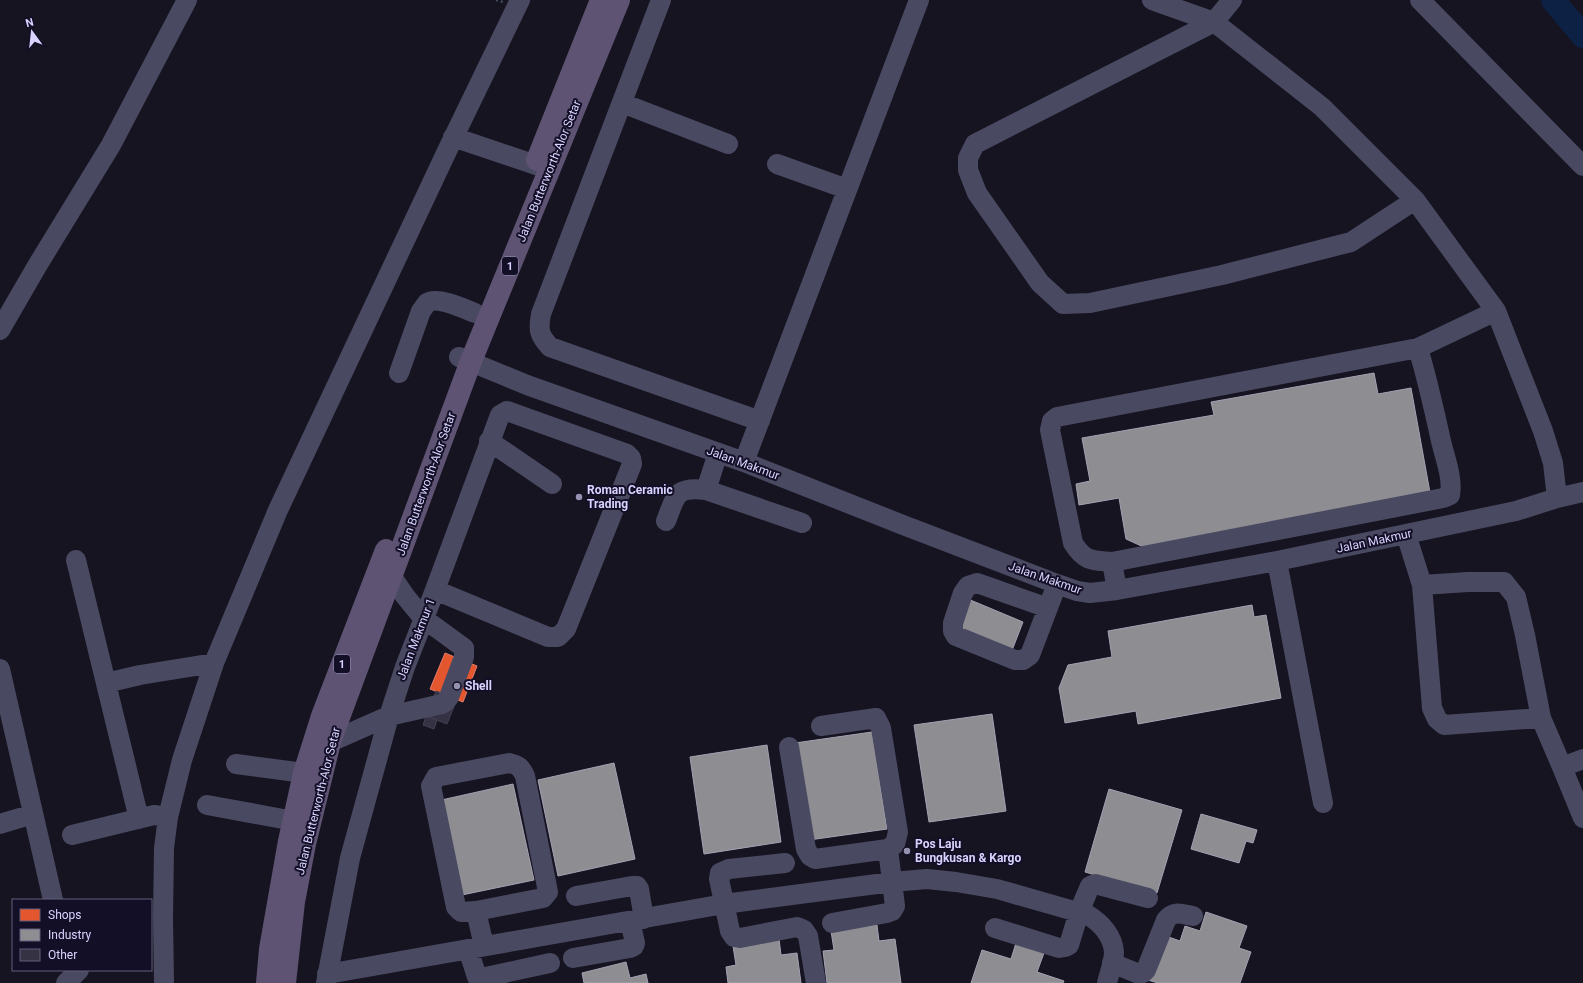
<svg xmlns="http://www.w3.org/2000/svg" width="1583" height="983" font-family="Roboto,sans-serif">
<style>
.shops{fill:#e4572e;stroke:#e17c6d}
.industry{fill:#8d8d92;stroke:#a4a2b3}
.lines{fill:none;stroke-linecap:round;stroke-linejoin:round}
.river{stroke:#0d2144;stroke-width:24}
.building{fill:#343243;stroke:#433f54}
.path{stroke:#44505f;stroke-width:2.5;stroke-dasharray:2 3;stroke-linecap:butt}
.minor{stroke:#4a4962;stroke-width:20}
.major{stroke:#5e5373;stroke-width:22}
.poi-dot{fill:#9591b1;stroke:#130f26;stroke-width:1.5}
.labels{text-anchor:middle;dominant-baseline:central;stroke-width:4;stroke-linejoin:round;paint-order:stroke}
.shield{fill:#130f26;stroke:#9e99be;stroke-width:1}
.shield-label{font-size:11px;font-weight:bold;fill:#d9d4ff}
.street-label{font-size:12px;fill:#d9d4ff;stroke:#130f26}
.poi-label{font-size:12px;font-weight:bold;fill:#d9d4ff;stroke:#130f26;text-anchor:start}
</style>
<rect width="100%" height="100%" fill="#161421"/>
<!-- shops -->
<path class="shops" d="M 445,653 L 477,666 L 463,702 L 430,689 Z"/>
<!-- industry -->
<path class="industry" d="M 1374,373 L 1378,394 L 1411,388 L 1431,498 L 1148,549 L 1126,539 L 1119,498 L 1079,505 L 1076,484 L 1090,481 L 1082,438 L 1214,415 L 1211,402 Z
M 968,599 L 1023,622 L 1011,653 L 955,631 Z
M 1252,605 L 1254,617 L 1266,615 L 1281,698 L 1138,724 L 1136,711 L 1065,723 L 1059,688 L 1068,665 L 1112,657 L 1108,631 Z
M 992,714 L 1006,811 L 929,822 L 914,725 Z
M 872,732 L 887,829 L 809,840 L 795,743 Z
M 767,745 L 781,842 L 704,854 L 690,757 Z
M 614,763 L 635,859 L 558,876 L 538,780 Z
M 513,784 L 534,880 L 457,896 L 437,801 Z
M 1109,789 L 1182,810 L 1157,893 L 1085,872 Z
M 1201,814 L 1257,830 L 1253,843 L 1246,841 L 1239,863 L 1191,849 Z
M 1206,912 L 1247,926 L 1239,948 L 1251,952 L 1240,983 L 1158,983 L 1148,980 L 1163,935 L 1180,941 L 1185,926 L 1200,931 Z
M 877,925 L 879,941 L 895,939 L 901,983 L 827,983 L 823,951 L 834,950 L 831,931 Z
M 779,939 L 781,955 L 797,953 L 801,983 L 728,983 L 726,967 L 736,965 L 733,946 Z
M 1016,943 L 1044,953 L 1037,972 L 1064,981 L 1063,983 L 971,983 L 982,950 L 1011,959 Z
M 626,962 L 630,978 L 646,974 L 648,983 L 584,983 L 582,973 Z"/>
<g class="lines">
<!-- river -->
<path class="river" d="M 1553,0 L 1583,36"/>
</g>
<!-- building -->
<path class="building" d="M 436,691 L 457,699 L 447,724 L 426,716 Z
M 426,716 L 437,720 L 434,729 L 423,725 Z"/>
<g class="lines">
<!-- path -->
<path class="path" d="M 496,0 L 503,2"/>
<!-- minor -->
<path class="minor" d="M 661,0 L 541,314 C 538,330 539,335 550,347 L 760,421
M 1152,0 L 1214,22 L 975,144 L 968,158 L 968,170 L 977,193 L 1040,283 L 1063,304 L 1090,303 L 1222,275 L 1351,242 L 1415,200
M 1420,0 L 1583,166
M 622,103 L 728,144
M 453,137 L 536,165
M 777,164 L 847,189
M 0,330 L 37,266 L 111,145 L 187,0
M 459,357 L 527,385 L 744,462 L 903,525 L 1057,584 L 1077,591 L 1090,593 L 1117,590 L 1277,561 L 1516,511 L 1557,498 L 1553,463 L 1543,431 L 1496,311 L 1415,200 L 1322,107 L 1214,22 L 1232,0
M 399,373 L 421,311 C 423,309 425,305 427,303 C 437,296 465,309 475,313
M 489,441 L 552,484
M 718,453 L 706,490 L 802,523
M 744,462 L 919,0
M 1557,498 L 1583,492
M 666,521 C 676,496 675,486 706,490
M 1406,534 L 1422,585 L 1468,582 L 1504,582 L 1516,597 L 1525,635 L 1541,718 L 1444,725 L 1437,719 L 1432,708 L 1422,585
M 76,560 L 139,819
M 1277,561 L 1323,803
M 1112,562 C 1092,560 1085,562 1073,543 L 1050,430 L 1052,421 L 1057,417 L 1418,348
M 1117,590 L 1112,562 L 1443,498 L 1450,495 C 1453,478 1445,458 1441,441 C 1434,409 1427,378 1418,348 L 1496,311
M 1048,608 L 977,583 L 968,586 L 963,593 L 953,623 L 953,631 L 956,636 L 1015,660 L 1023,660 L 1030,655 L 1057,584
M 0,669 L 53,900
M 106,683 L 140,675 L 214,663
M 1541,718 L 1562,767 L 1583,759
M 821,726 L 876,718 L 881,728 L 898,832 L 895,844 L 888,849 L 895,906 L 892,911 L 887,913 L 832,923
M 330,742 L 389,716 L 442,704 L 445,702 L 449,697 L 464,657 L 464,648 L 423,618 L 405,596 L 392,577
M 789,747 L 806,849 L 810,856 L 815,859 L 888,849
M 509,763 C 518,765 521,767 525,776 L 548,892 L 543,898 L 476,911 L 461,912 L 456,907 L 431,786 L 436,777 Z
M 236,764 L 304,773
M 1562,767 L 1583,818
M 207,805 L 294,821
M 0,824 L 33,814
M 72,835 L 154,815 L 168,817
M 785,863 L 729,869 L 720,873 L 719,879 L 730,931 L 734,937 L 740,938 L 797,927 L 804,930 L 808,936 L 816,983
M 576,896 L 632,886 L 637,886 L 639,889 L 644,919
M 476,911 L 484,946
M 995,928 L 1059,948 L 1065,947 L 1069,945 L 1079,912 L 1090,886 L 1095,884 L 1148,898
M 468,949 L 477,977 L 481,978 L 550,963
M 573,958 L 630,948 L 634,946 L 635,943 L 630,921
M 1112,963 L 1139,974 L 1143,973 L 1146,970 L 1166,920 C 1174,910 1182,914 1193,916
M 327,974 L 724,904 L 892,882 L 927,879 L 956,882 L 997,889 L 1088,915 C 1101,923 1113,936 1114,952 C 1114,962 1109,974 1107,983
M 66,983 L 79,970
M 164,983 L 163,918 L 164,848 L 168,817 L 182,760 L 214,663 L 278,510 L 447,151 L 520,0
M 326,983 L 350,858 L 389,716 L 405,667 L 435,590 L 500,415 L 507,411 L 627,454 L 631,458 L 632,464 L 566,629 L 558,637 L 548,637 L 435,590"/>
<!-- major -->
<path class="major" d="M 537,160 L 601,0
M 267,983 L 270,949 L 289,841 L 304,773 L 322,716 L 386,550
M 285,983 L 294,902 L 305,844 L 330,742 L 471,361 L 619,0"/>
</g>
<!-- markers -->
<g class="poi-dot">
<circle cx="579" cy="497" r="4"/>
<circle cx="457" cy="686" r="4"/>
<circle cx="907" cy="851" r="4"/>
</g>
<g class="labels">
<!-- shield labels -->
<g class="shield">
<rect x="502" y="257" width="16" height="18" rx="3"/>
<rect x="334" y="655" width="16" height="18" rx="3"/>
</g>
<g class="shield-label">
<text x="510" y="266">1</text>
<text x="342" y="664">1</text>
</g>
<!-- street labels -->
<g class="street-label">
<text transform="translate(549 171) rotate(-68)">Jalan Butterworth-Alor Setar</text>
<text transform="translate(743 463) rotate(20)">Jalan Makmur</text>
<text transform="translate(426 484) rotate(-70)">Jalan Butterworth-Alor Setar</text>
<text transform="translate(1374 541) rotate(-12)">Jalan Makmur</text>
<text transform="translate(1045 578) rotate(19)">Jalan Makmur</text>
<text transform="translate(416 639) rotate(-69)">Jalan Makmur 1</text>
<text transform="translate(318 801) rotate(-76)">Jalan Butterworth-Alor Setar</text>
</g>
<!-- poi labels -->
<g class="poi-label">
<text x="587" y="490">Roman Ceramic<tspan x="587" dy="14">Trading</tspan></text>
<text x="465" y="686">Shell</text>
<text x="915" y="844">Pos Laju<tspan x="915" dy="14">Bungkusan &amp; Kargo</tspan></text>
</g>
</g>
<!-- legend -->
<rect x="12" y="899" width="140" height="72" fill="#130f26" stroke="#625e7d"/>
<rect x="20" y="909" width="20" height="12" fill="#e4572e" stroke="#625e7d"/>
<text x="48" y="919" font-size="12" fill="#d9d4ff">Shops</text>
<rect x="20" y="929" width="20" height="12" fill="#8d8d92" stroke="#625e7d"/>
<text x="48" y="939" font-size="12" fill="#d9d4ff">Industry</text>
<rect x="20" y="949" width="20" height="12" fill="#343243" stroke="#625e7d"/>
<text x="48" y="959" font-size="12" fill="#d9d4ff">Other</text>
<!-- north arrow -->
<g transform="translate(32 32) rotate(345)" stroke="#130f26" stroke-width="3" paint-order="stroke">
<path d="M0-3L7 15L0 10L-7 15Z" fill="#d9d4ff"/>
<text y="-6" font-size="11" font-weight="bold" text-anchor="middle" fill="#d9d4ff">N</text>
</g>
</svg>
